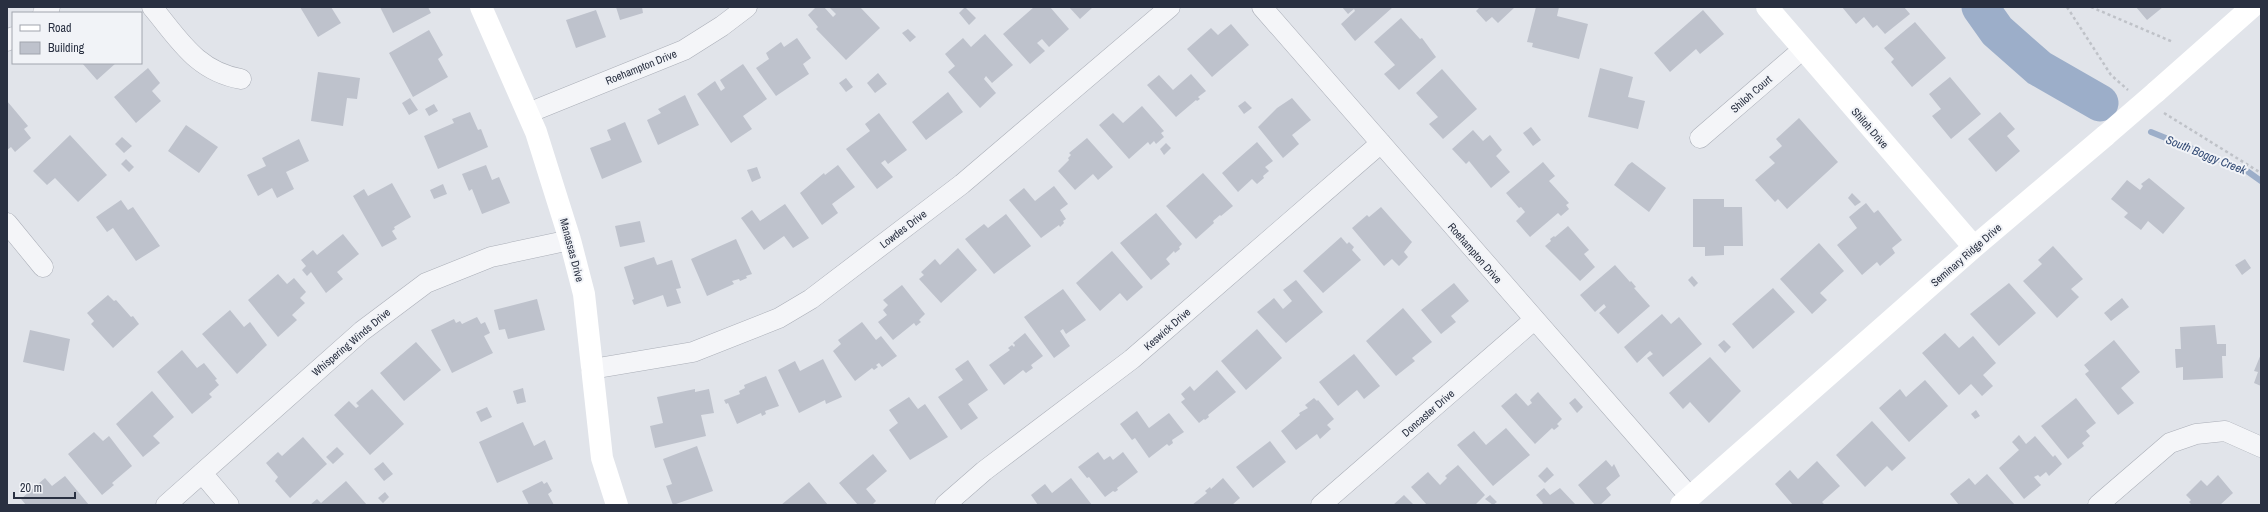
<svg xmlns="http://www.w3.org/2000/svg" width="2268" height="512" font-family="'Archivo Narrow',sans-serif">
<style>
.lines{fill:none;stroke-linecap:round;stroke-linejoin:round}
.stream{stroke:#9caec9;stroke-width:6}
.river{stroke:#9caec9;stroke-width:37}
.building{fill:#bec2cc}
.street-casing{stroke:#aaaeb7;stroke-width:21}
.path{stroke:#bfc2c8;stroke-width:2.5;stroke-dasharray:3 3;stroke-linecap:butt}
.street{stroke:#f4f5f8;stroke-width:20}
.secondary{stroke:#fff;stroke-width:22}
.secondary-bridge{stroke:#fff;stroke-width:22}
.labels{text-anchor:middle;dominant-baseline:central;stroke-width:4;stroke-linejoin:round;paint-order:stroke}
.street-label{font-size:11px;fill:#293041;stroke:#f1f3f7}
.water-label{font-size:12px;font-style:italic;fill:#334b75;stroke:#f1f3f7}
</style>
<rect width="100%" height="100%" fill="#e1e4ea"/>
<g class="lines">
<!-- stream -->
<path class="stream" d="M 2151,132 L 2247,171 L 2261,181"/>
<!-- river -->
<path class="river" d="M 1980,7 L 1997,31 L 2039,68 L 2100,103"/>
</g>
<!-- building -->
<path class="building" d="M 300,7 L 331,7 L 341,23 L 318,37 Z
M 380,7 L 428,7 L 431,13 L 393,33 Z
M 616,7 L 642,7 L 643,13 L 620,20 Z
M 816,7 L 824,7 L 833,17 L 836,14 L 830,8 L 832,7 L 860,7 L 880,28 L 846,60 L 816,29 L 818,27 L 808,15 Z
M 965,7 L 976,18 L 969,25 L 959,13 Z
M 1034,7 L 1050,7 L 1069,29 L 1049,47 L 1042,39 L 1037,43 L 1045,51 L 1030,64 L 1003,34 Z
M 1069,7 L 1093,7 L 1080,19 Z
M 1342,7 L 1393,7 L 1355,41 L 1341,24 L 1355,11 L 1354,9 L 1348,14 Z
M 1480,7 L 1515,7 L 1498,23 L 1492,17 L 1486,22 L 1476,11 Z
M 1536,7 L 1559,7 L 1557,16 L 1588,24 L 1579,59 L 1532,47 L 1533,43 L 1527,42 Z
M 1842,7 L 1904,7 L 1910,14 L 1885,34 L 1877,25 L 1873,28 L 1864,17 L 1856,24 Z
M 2136,7 L 2163,7 L 2147,20 Z
M 596,10 L 606,37 L 576,48 L 566,20 Z
M 1703,10 L 1724,34 L 1700,54 L 1696,49 L 1670,72 L 1654,53 Z
M 1401,18 L 1420,39 L 1422,38 L 1436,57 L 1399,90 L 1384,74 L 1395,65 L 1374,42 Z
M 1915,22 L 1946,58 L 1912,87 L 1891,62 L 1894,59 L 1884,48 Z
M 1231,24 L 1249,45 L 1212,77 L 1187,49 L 1211,28 L 1218,35 Z
M 908,29 L 916,37 L 910,42 L 902,33 Z
M 429,30 L 443,55 L 438,59 L 448,77 L 413,97 L 389,53 Z
M 985,34 L 1013,65 L 992,83 L 986,76 L 984,79 L 996,93 L 980,108 L 948,72 L 955,66 L 945,54 L 963,38 L 971,47 Z
M 797,38 L 811,58 L 803,64 L 809,74 L 776,96 L 756,68 L 769,59 L 766,53 L 781,42 L 784,47 Z
M 82,63 L 116,63 L 97,80 Z
M 743,64 L 767,99 L 743,116 L 752,129 L 731,143 L 697,94 L 715,81 L 721,91 L 725,88 L 720,80 Z
M 148,68 L 160,83 L 152,91 L 161,101 L 136,123 L 114,97 Z
M 1600,68 L 1633,77 L 1628,97 L 1645,101 L 1638,129 L 1588,117 Z
M 1442,69 L 1477,109 L 1443,139 L 1429,124 L 1438,117 L 1416,93 Z
M 318,72 L 360,78 L 357,99 L 347,98 L 343,126 L 311,121 Z
M 878,73 L 887,84 L 875,93 L 867,83 Z
M 1191,74 L 1206,91 L 1198,97 L 1200,99 L 1197,101 L 1196,100 L 1176,117 L 1147,85 L 1159,75 L 1173,90 Z
M 1950,77 L 1981,114 L 1951,139 L 1932,116 L 1941,109 L 1929,94 Z
M 846,78 L 853,87 L 846,92 L 839,83 Z
M 948,92 L 963,112 L 926,140 L 912,122 Z
M 685,95 L 699,125 L 658,145 L 647,120 L 661,113 L 658,109 Z
M 410,98 L 418,110 L 409,115 L 402,103 Z
M 1292,98 L 1311,120 L 1292,135 L 1299,144 L 1283,158 L 1258,127 L 1277,108 Z
M 7,101 L 28,126 L 24,129 L 31,138 L 15,152 L 11,147 L 7,150 Z
M 1245,101 L 1252,108 L 1244,114 L 1238,106 Z
M 434,104 L 438,111 L 429,116 L 425,109 Z
M 1142,106 L 1164,131 L 1161,133 L 1164,137 L 1156,144 L 1154,141 L 1150,145 L 1148,142 L 1129,159 L 1099,125 L 1113,113 L 1123,123 Z
M 470,112 L 478,130 L 481,129 L 488,147 L 438,169 L 424,136 L 454,123 L 452,119 Z
M 2000,112 L 2015,129 L 2007,136 L 2020,151 L 1996,172 L 1968,139 Z
M 879,113 L 907,150 L 888,164 L 885,160 L 881,163 L 893,177 L 877,189 L 846,149 L 870,131 L 865,124 Z
M 1799,118 L 1838,162 L 1787,209 L 1778,199 L 1775,202 L 1755,180 L 1775,163 L 1769,157 L 1782,146 L 1776,139 Z
M 625,122 L 642,162 L 602,179 L 590,148 L 611,140 L 607,130 Z
M 186,125 L 218,147 L 199,173 L 168,151 Z
M 1531,127 L 1541,140 L 1533,146 L 1523,133 Z
M 1473,130 L 1483,141 L 1490,135 L 1502,150 L 1496,156 L 1510,172 L 1491,188 L 1469,161 L 1466,164 L 1452,149 Z
M 70,135 L 107,175 L 78,202 L 55,178 L 47,185 L 33,171 Z
M 122,137 L 132,146 L 124,153 L 115,144 Z
M 1087,138 L 1113,167 L 1098,180 L 1093,174 L 1075,190 L 1058,171 L 1069,160 L 1068,158 L 1071,155 L 1069,153 Z
M 299,139 L 309,161 L 286,172 L 294,189 L 277,198 L 272,188 L 258,196 L 247,175 L 266,166 L 262,158 Z
M 1257,142 L 1273,161 L 1265,167 L 1269,171 L 1263,176 L 1264,178 L 1257,184 L 1252,179 L 1238,192 L 1222,173 Z
M 1166,143 L 1171,148 L 1164,155 L 1160,149 Z
M 126,159 L 134,167 L 129,172 L 121,164 Z
M 1543,162 L 1555,176 L 1549,181 L 1569,203 L 1566,205 L 1569,209 L 1561,216 L 1558,213 L 1530,237 L 1516,221 L 1525,212 L 1521,207 L 1519,208 L 1506,193 Z
M 1632,162 L 1666,188 L 1649,212 L 1614,185 L 1628,165 Z
M 486,165 L 492,180 L 499,177 L 510,203 L 482,214 L 472,189 L 469,191 L 462,174 Z
M 838,165 L 855,187 L 832,204 L 838,213 L 822,225 L 800,193 L 824,173 L 825,175 Z
M 757,167 L 761,178 L 752,182 L 747,170 Z
M 1203,173 L 1233,206 L 1221,216 L 1220,215 L 1213,221 L 1214,223 L 1196,239 L 1166,206 Z
M 2149,178 L 2185,208 L 2163,234 L 2148,221 L 2141,230 L 2124,217 L 2128,213 L 2111,199 L 2127,180 L 2140,190 L 2143,186 L 2141,184 Z
M 392,183 L 411,217 L 394,227 L 395,229 L 392,231 L 397,239 L 382,247 L 353,196 L 364,189 L 368,196 Z
M 443,184 L 447,194 L 434,199 L 430,190 Z
M 1054,186 L 1068,204 L 1060,210 L 1066,219 L 1063,221 L 1064,223 L 1060,227 L 1059,225 L 1041,238 L 1009,200 L 1024,188 L 1035,201 Z
M 1852,193 L 1861,202 L 1855,206 L 1848,198 Z
M 1693,199 L 1724,199 L 1724,207 L 1742,207 L 1743,246 L 1724,246 L 1724,255 L 1705,256 L 1705,247 L 1693,247 Z
M 121,200 L 128,210 L 133,207 L 160,246 L 136,261 L 113,228 L 107,232 L 96,217 Z
M 1866,203 L 1874,213 L 1878,210 L 1902,240 L 1892,248 L 1895,253 L 1880,266 L 1877,262 L 1862,275 L 1837,245 L 1857,228 L 1849,217 Z
M 785,204 L 809,238 L 793,248 L 784,236 L 764,250 L 741,218 L 752,210 L 760,221 Z
M 1381,207 L 1412,242 L 1404,252 L 1408,257 L 1399,266 L 1392,259 L 1384,266 L 1352,228 L 1367,215 L 1369,217 Z
M 1156,213 L 1182,244 L 1179,247 L 1180,249 L 1175,253 L 1174,251 L 1166,259 L 1170,264 L 1151,280 L 1120,243 Z
M 1006,214 L 1031,246 L 994,274 L 965,239 L 984,224 L 988,228 Z
M 640,221 L 645,242 L 620,247 L 615,226 Z
M 1568,226 L 1589,250 L 1584,254 L 1595,267 L 1580,281 L 1545,246 L 1551,241 L 1550,239 L 1554,236 L 1555,237 Z
M 343,234 L 359,254 L 337,272 L 343,279 L 326,293 L 311,272 L 307,276 L 302,270 L 306,266 L 301,260 L 313,250 L 317,255 Z
M 1341,237 L 1347,244 L 1349,242 L 1354,247 L 1352,250 L 1361,260 L 1323,293 L 1303,271 Z
M 736,239 L 752,274 L 746,276 L 747,278 L 740,281 L 739,279 L 732,281 L 734,284 L 707,296 L 691,259 Z
M 1819,243 L 1844,271 L 1820,293 L 1827,300 L 1812,314 L 1780,279 Z
M 2053,246 L 2083,279 L 2071,289 L 2079,297 L 2057,318 L 2023,281 L 2042,264 L 2038,260 Z
M 958,248 L 977,270 L 941,303 L 919,279 L 924,275 L 921,272 L 935,259 L 940,265 Z
M 1112,251 L 1143,287 L 1127,301 L 1120,293 L 1100,311 L 1076,283 Z
M 654,257 L 657,265 L 672,260 L 681,288 L 676,289 L 681,303 L 667,307 L 663,295 L 634,305 L 632,300 L 634,299 L 624,267 Z
M 2245,259 L 2251,268 L 2242,275 L 2235,265 Z
M 1615,265 L 1630,282 L 1631,281 L 1636,287 L 1634,288 L 1650,306 L 1618,334 L 1599,313 L 1606,307 L 1604,304 L 1595,312 L 1580,295 Z
M 278,274 L 287,284 L 294,278 L 306,292 L 300,298 L 305,303 L 292,315 L 297,320 L 278,337 L 248,300 Z
M 1692,276 L 1698,283 L 1694,287 L 1688,280 Z
M 1296,280 L 1323,312 L 1286,343 L 1257,312 L 1274,298 L 1283,309 L 1292,301 L 1283,290 Z
M 1454,283 L 1469,301 L 1451,316 L 1456,322 L 1441,334 L 1421,310 Z
M 2009,283 L 2036,313 L 1999,346 L 1970,314 Z
M 902,285 L 925,314 L 919,320 L 921,322 L 916,326 L 914,323 L 893,340 L 878,322 L 887,315 L 883,310 L 888,305 L 883,300 Z
M 1773,288 L 1795,312 L 1753,349 L 1732,324 Z
M 1063,289 L 1086,320 L 1066,334 L 1063,329 L 1060,331 L 1070,346 L 1054,358 L 1024,317 Z
M 108,295 L 114,301 L 116,300 L 131,317 L 133,316 L 139,324 L 113,348 L 91,324 L 94,321 L 87,313 Z
M 2122,298 L 2129,307 L 2111,321 L 2104,313 Z
M 537,299 L 545,330 L 508,339 L 505,329 L 499,330 L 494,310 Z
M 1403,308 L 1432,342 L 1412,358 L 1415,361 L 1396,376 L 1366,341 Z
M 230,310 L 244,327 L 250,322 L 267,345 L 237,374 L 202,334 Z
M 1662,314 L 1671,324 L 1679,317 L 1702,344 L 1663,377 L 1647,358 L 1653,354 L 1650,351 L 1637,363 L 1624,347 Z
M 477,317 L 481,324 L 485,322 L 490,333 L 484,336 L 493,353 L 452,373 L 431,330 L 454,319 L 456,323 L 460,321 L 462,324 Z
M 862,322 L 876,340 L 881,336 L 897,356 L 882,367 L 879,363 L 876,365 L 878,367 L 874,370 L 872,368 L 855,381 L 833,351 L 841,344 L 838,340 Z
M 2215,325 L 2217,344 L 2226,344 L 2226,356 L 2222,356 L 2223,378 L 2183,380 L 2183,367 L 2176,368 L 2175,349 L 2181,349 L 2180,327 Z
M 1257,329 L 1282,358 L 1246,390 L 1221,361 Z
M 30,330 L 70,339 L 64,371 L 23,362 Z
M 1025,333 L 1043,356 L 1031,365 L 1033,368 L 1026,373 L 1023,370 L 1004,385 L 989,365 L 1010,350 L 1008,348 L 1012,345 L 1014,347 L 1015,345 L 1013,343 Z
M 1945,333 L 1959,348 L 1973,336 L 1996,363 L 1983,375 L 1993,386 L 1982,396 L 1971,384 L 1959,395 L 1922,353 Z
M 1724,340 L 1731,347 L 1725,353 L 1718,345 Z
M 2114,340 L 2140,372 L 2121,388 L 2134,403 L 2118,415 L 2085,374 L 2089,371 L 2084,365 Z
M 416,342 L 441,370 L 404,401 L 380,373 Z
M 182,350 L 197,368 L 204,363 L 217,379 L 215,380 L 219,385 L 209,394 L 212,397 L 192,414 L 157,372 Z
M 1354,354 L 1380,386 L 1364,399 L 1357,390 L 1338,406 L 1319,382 Z
M 2261,354 L 2261,386 L 2254,383 L 2258,372 L 2254,371 Z
M 1710,357 L 1741,391 L 1709,423 L 1690,402 L 1683,409 L 1669,393 Z
M 823,359 L 842,397 L 826,404 L 825,400 L 799,413 L 778,370 L 795,361 L 800,371 Z
M 968,360 L 988,390 L 968,404 L 978,418 L 961,430 L 938,397 L 963,380 L 955,369 Z
M 1217,370 L 1236,392 L 1208,415 L 1209,417 L 1205,420 L 1204,419 L 1199,423 L 1181,402 L 1185,399 L 1181,394 L 1190,386 L 1194,391 Z
M 766,376 L 779,406 L 765,411 L 766,414 L 762,416 L 761,413 L 737,424 L 728,403 L 726,404 L 724,400 L 740,394 L 739,391 L 745,388 L 744,385 Z
M 1925,380 L 1948,406 L 1909,442 L 1879,408 L 1900,389 L 1906,397 Z
M 523,388 L 526,402 L 517,404 L 513,391 Z
M 372,389 L 404,424 L 370,455 L 334,415 L 349,401 L 356,408 L 359,406 L 356,403 Z
M 695,389 L 695,392 L 709,389 L 714,413 L 701,415 L 706,436 L 655,448 L 650,426 L 663,423 L 657,397 Z
M 152,391 L 174,417 L 153,436 L 160,443 L 143,457 L 116,424 Z
M 1538,392 L 1562,419 L 1557,424 L 1559,426 L 1554,430 L 1552,428 L 1535,444 L 1501,406 L 1516,393 L 1528,406 L 1532,403 L 1530,400 Z
M 909,397 L 918,409 L 925,404 L 948,437 L 910,460 L 889,430 L 898,423 L 889,410 Z
M 1314,398 L 1317,401 L 1318,400 L 1334,419 L 1327,425 L 1331,429 L 1320,439 L 1317,434 L 1296,450 L 1281,431 L 1300,415 L 1299,413 L 1308,408 L 1305,405 Z
M 1575,398 L 1583,407 L 1577,413 L 1569,403 Z
M 2076,398 L 2096,423 L 2086,431 L 2090,436 L 2082,443 L 2084,446 L 2068,459 L 2041,426 Z
M 487,407 L 492,417 L 481,422 L 476,412 Z
M 1976,410 L 1980,416 L 1975,419 L 1971,414 Z
M 1137,411 L 1149,428 L 1169,413 L 1184,432 L 1172,440 L 1173,443 L 1169,446 L 1167,444 L 1149,458 L 1135,438 L 1132,440 L 1120,424 Z
M 1872,421 L 1906,458 L 1892,471 L 1887,466 L 1865,487 L 1836,455 Z
M 523,422 L 534,446 L 545,440 L 553,459 L 497,483 L 479,442 Z
M 1506,428 L 1530,455 L 1493,486 L 1457,445 L 1474,431 L 1486,445 Z
M 94,432 L 103,441 L 109,436 L 132,466 L 112,483 L 114,485 L 102,495 L 68,454 Z
M 2019,435 L 2026,444 L 2035,436 L 2053,457 L 2055,455 L 2062,464 L 2049,476 L 2046,472 L 2040,477 L 2038,475 L 2034,477 L 2041,485 L 2024,499 L 1999,468 L 2019,450 L 2012,442 Z
M 303,437 L 327,464 L 290,498 L 275,481 L 278,477 L 266,463 L 278,452 L 282,456 Z
M 1270,441 L 1286,462 L 1253,488 L 1236,467 Z
M 697,446 L 713,491 L 673,505 L 666,486 L 672,484 L 663,459 Z
M 337,447 L 344,454 L 333,464 L 326,457 Z
M 1098,452 L 1104,460 L 1110,456 L 1113,460 L 1123,452 L 1138,472 L 1117,488 L 1118,490 L 1115,492 L 1113,491 L 1105,497 L 1089,477 L 1087,478 L 1078,467 Z
M 873,454 L 887,471 L 866,489 L 876,501 L 872,505 L 858,505 L 839,483 Z
M 1606,460 L 1612,467 L 1614,464 L 1620,476 L 1606,488 L 1611,495 L 1600,505 L 1595,505 L 1578,485 Z
M 1817,461 L 1840,486 L 1822,502 L 1825,505 L 1793,505 L 1775,484 L 1790,470 L 1798,479 Z
M 383,462 L 393,474 L 384,481 L 374,469 Z
M 1458,465 L 1485,495 L 1475,505 L 1427,505 L 1411,487 L 1428,472 L 1440,485 L 1447,478 L 1445,476 Z
M 1547,467 L 1554,475 L 1545,483 L 1538,476 Z
M 1987,474 L 2015,505 L 1959,505 L 1950,494 L 1969,478 L 1975,485 Z
M 2218,475 L 2233,493 L 2220,505 L 2192,505 L 2189,502 L 2191,500 L 2186,495 L 2201,480 L 2207,486 Z
M 65,476 L 89,505 L 26,505 L 21,499 L 45,478 L 52,486 Z
M 1071,478 L 1092,505 L 1038,505 L 1031,495 L 1045,484 L 1052,493 Z
M 1223,478 L 1240,498 L 1232,505 L 1192,505 L 1207,493 L 1205,491 L 1210,487 L 1211,489 Z
M 346,481 L 367,505 L 310,505 L 317,499 L 321,503 Z
M 542,481 L 544,484 L 547,482 L 552,491 L 548,494 L 554,505 L 529,505 L 522,491 Z
M 809,482 L 828,505 L 781,505 Z
M 1544,488 L 1550,495 L 1560,488 L 1576,505 L 1541,505 L 1543,503 L 1536,495 Z
M 385,492 L 389,497 L 383,503 L 378,498 Z
M 1404,495 L 1414,505 L 1393,505 Z
M 1490,495 L 1497,502 L 1493,505 L 1485,499 Z"/>
<g class="lines">
<!-- street casing -->
<g class="street-casing">
<path id="street" d="M 152,7 C 179,39 196,71 241,79
M 1262,7 L 1690,497
M 43,13 L 50,7
M 7,41 L 13,37
M 528,113 L 684,50 L 722,26 L 747,7
M 1700,138 L 1802,50
M 7,223 L 43,267
M 592,369 L 693,352 L 779,318 L 811,299 L 962,184 L 1170,7
M 202,473 L 229,505
M 166,505 L 362,331 L 426,283 L 491,257 L 570,240
M 945,505 L 984,471 L 1132,359 L 1381,143
M 1321,505 L 1534,320
M 2098,505 L 2170,443 L 2196,434 L 2225,431 L 2261,447"/>
</g>
<!-- path -->
<path class="path" d="M 2067,7 L 2111,75 L 2128,90
M 2091,7 L 2173,42
M 2164,113 L 2261,173"/>
<!-- street -->
<use href="#street" class="street"/>
<!-- secondary -->
<path class="secondary" d="M 481,7 L 536,132 L 570,240 L 584,294 L 602,458 L 617,505
M 1767,7 L 1974,247
M 2156,92 L 2252,7
M 1681,505 L 1974,247 L 2105,136"/>
<!-- secondary-bridge -->
<path class="secondary-bridge" d="M 2105,136 L 2156,92"/>
</g>
<g class="labels">
<!-- street labels -->
<g class="street-label">
<text transform="translate(641 67) rotate(-22)">Roehampton Drive</text>
<text transform="translate(1751 94) rotate(-41)">Shiloh Court</text>
<text transform="translate(1870 128) rotate(49)">Shiloh Drive</text>
<text transform="translate(903 229) rotate(-37)">Lowdes Drive</text>
<text transform="translate(572 250) rotate(75)">Manassas Drive</text>
<text transform="translate(1475 253) rotate(49)">Roehampton Drive</text>
<text transform="translate(1966 255) rotate(-41)">Seminary Ridge Drive</text>
<text transform="translate(1167 329) rotate(-41)">Keswick Drive</text>
<text transform="translate(351 342) rotate(-40)">Whispering Winds Drive</text>
<text transform="translate(1428 413) rotate(-41)">Doncaster Drive</text>
</g>
<!-- water labels -->
<g class="water-label">
<text transform="translate(2206 155) rotate(22)">South Boggy Creek</text>
</g>
</g>
<!-- border -->
<rect width="2268" height="512" fill="none" stroke="#293041" stroke-width="16"/>
<!-- legend -->
<rect x="12" y="12" width="130" height="52" fill="#f1f3f7" stroke="#a1a5ae"/>
<rect x="20" y="25" width="20" height="6" fill="#ffffff" stroke="#a1a5ae"/>
<text x="48" y="32" font-size="12" fill="#293041">Road</text>
<rect x="20" y="42" width="20" height="12" fill="#bec2cc" stroke="#a1a5ae"/>
<text x="48" y="52" font-size="12" fill="#293041">Building</text>
<!-- scale -->
<path d="M14 492v6h61v-6" fill="none" stroke="#293041" stroke-width="2"/>
<text x="20" y="492" font-size="12" fill="#293041" stroke="#f1f3f7" stroke-width="3" paint-order="stroke">20 m</text>
</svg>
